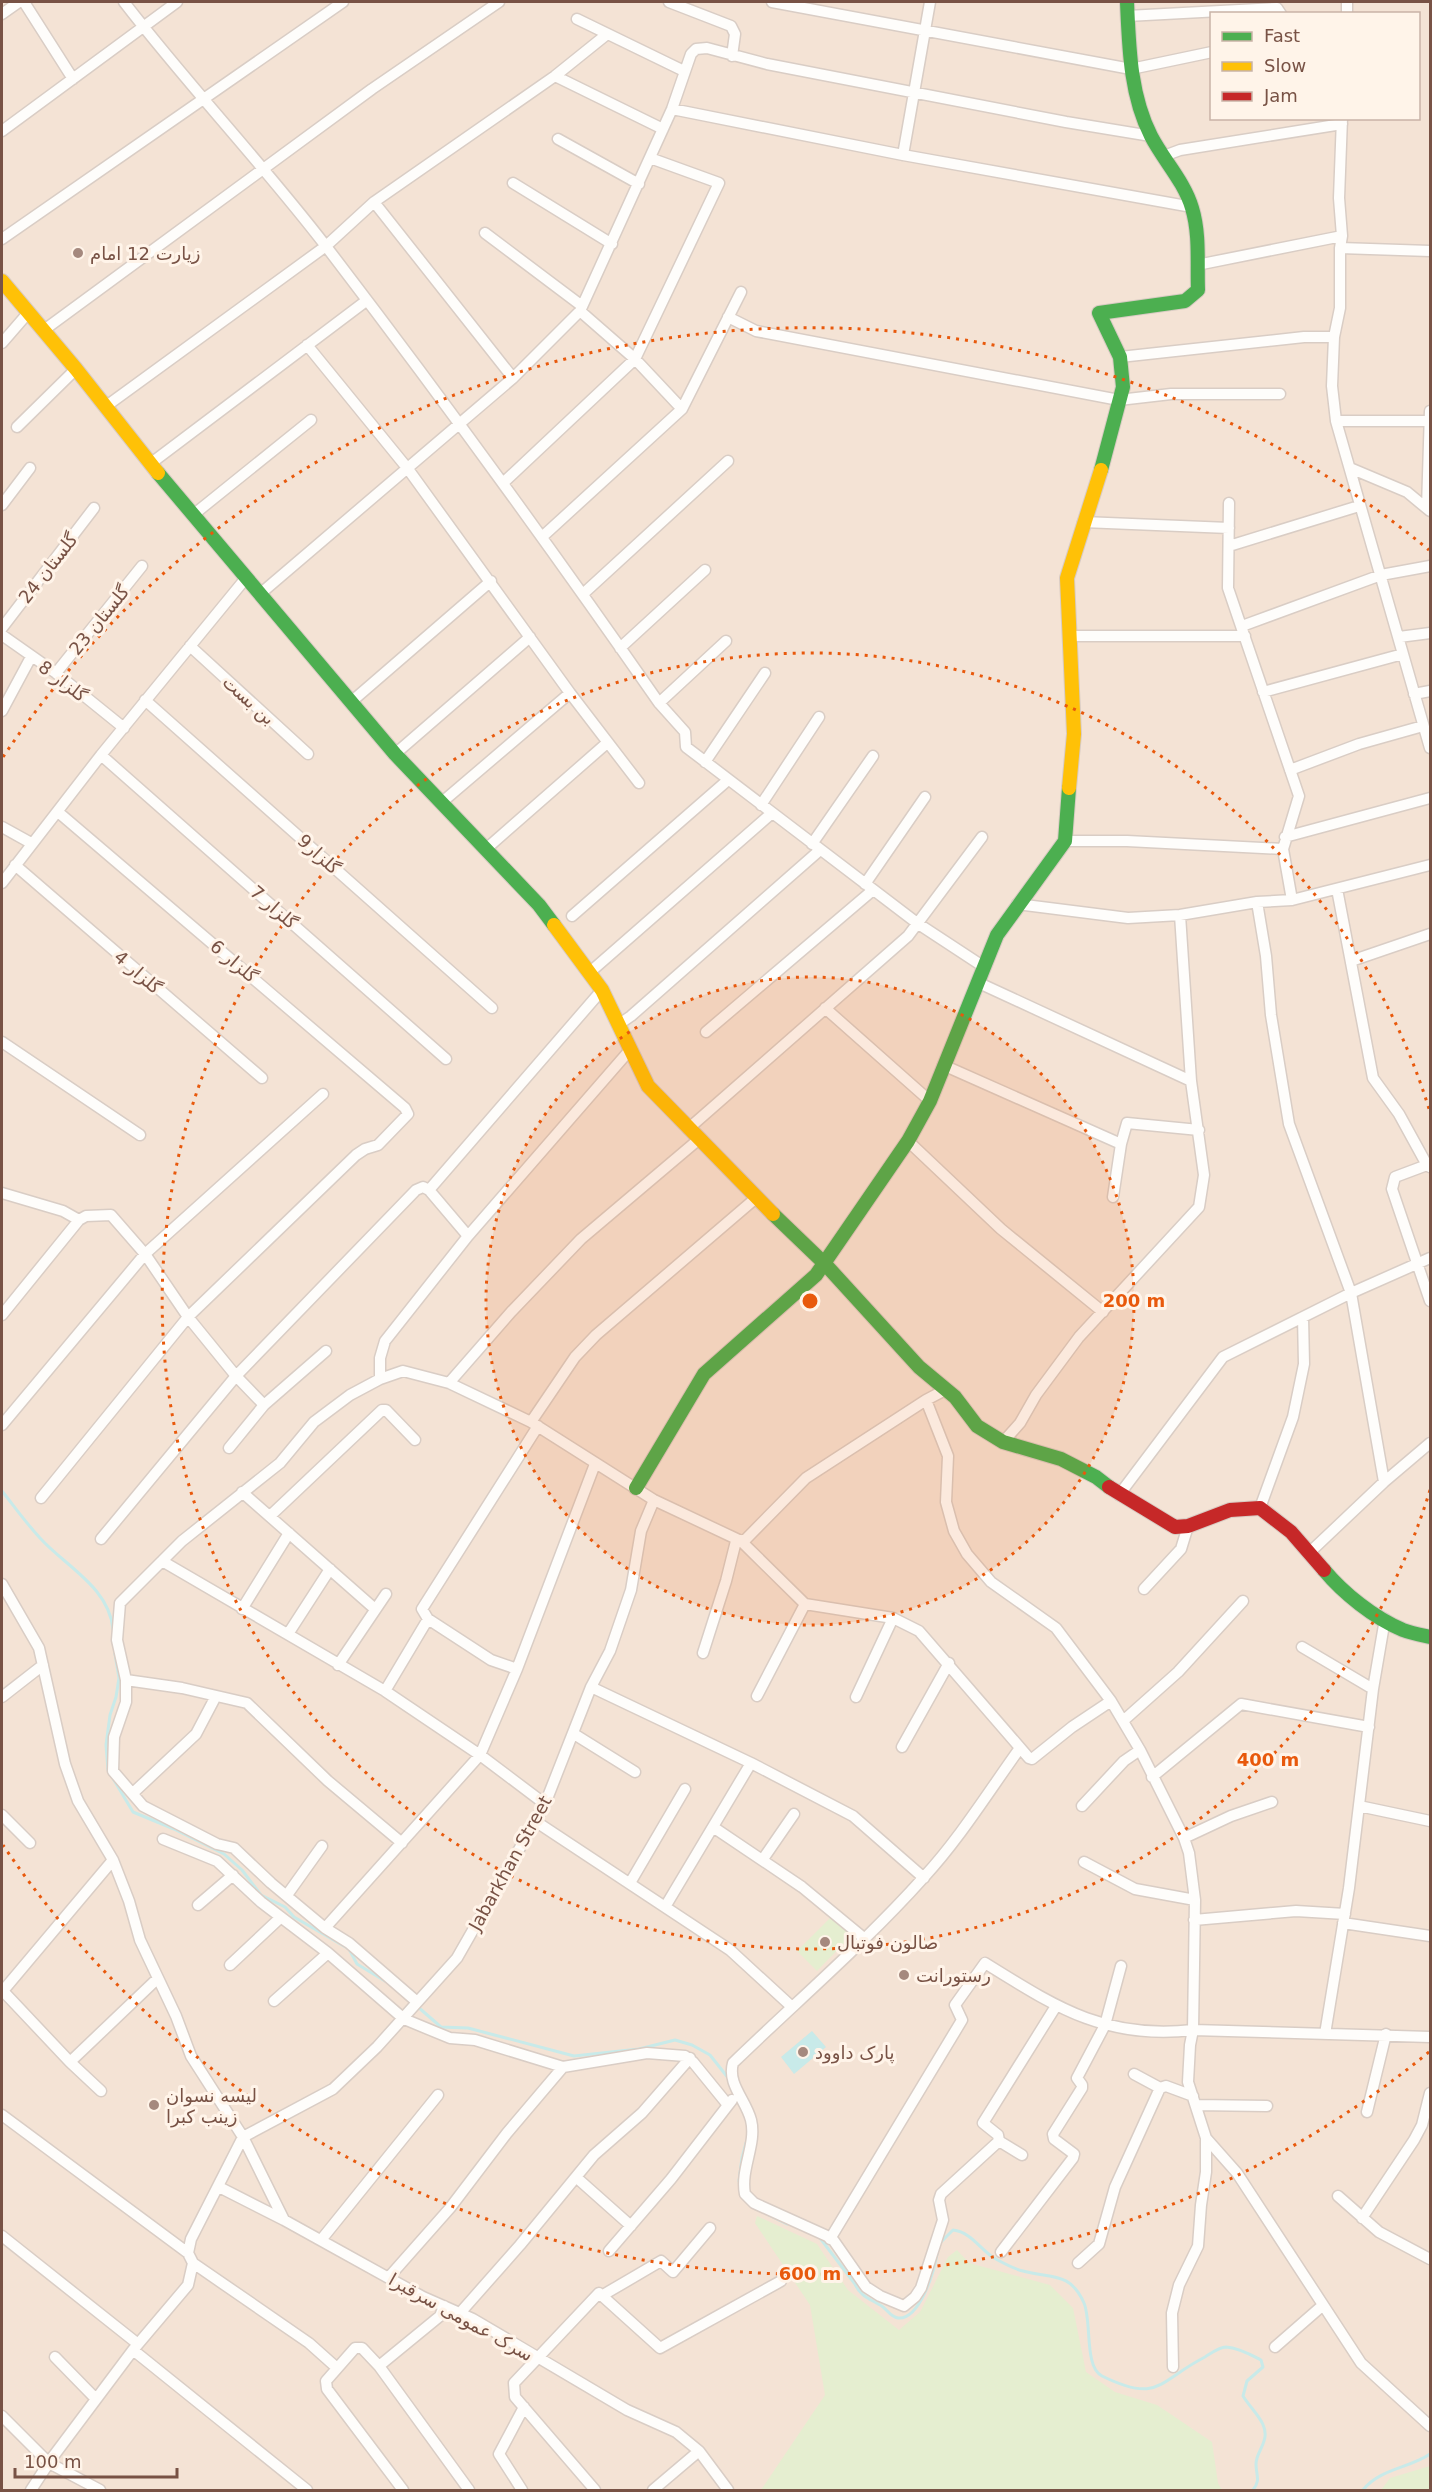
<svg xmlns="http://www.w3.org/2000/svg" width="1432" height="2492" font-family="'DejaVu Sans',Cairo,sans-serif">
<style>
.residential{fill:#f4e3d5;fill-rule:evenodd}
.green{fill:#e5eed0}
.water{fill:#c8eae9}
.lines{fill:none;stroke-linecap:round;stroke-linejoin:round}
.stream{stroke:#c8eae9;stroke-width:3}
.street-casing{stroke:#d9cdc5;stroke-width:13}
.fast-casing{stroke:#d8cbc3;stroke-width:16}
.slow-casing{stroke:#d8cbc3;stroke-width:16}
.jam-casing{stroke:#d8cbc3;stroke-width:16}
.street{stroke:#fefdfb;stroke-width:10}
.fast{stroke:#4caf50;stroke-width:14}
.slow{stroke:#ffc107;stroke-width:14}
.jam{stroke:#c62828;stroke-width:14}
.ring{fill:none;stroke:#e8590c;stroke-width:3;stroke-dasharray:3 6}
.poi-dot{fill:#a5897e;stroke:#fff4e9;stroke-width:2}
.labels{text-anchor:middle;dominant-baseline:central;stroke-width:6;stroke-linejoin:round;paint-order:stroke}
.poi-label{font-size:18px;fill:#785245;stroke:#fff4e9;text-anchor:start}
.street-label{font-size:18px;fill:#785245;stroke:#fff4e9}
.centre{fill:#e8590c;stroke:#fff4e9;stroke-width:3}
.ring-label{font-size:18px;text-anchor:middle;font-weight:bold;fill:#e8590c;stroke:#fff4e9;stroke-width:6;stroke-linejoin:round;paint-order:stroke}
</style>
<rect width="100%" height="100%" fill="#f8f0e7"/>
<!-- residential -->
<path class="residential" d="M 2,2 L 1430,2 L 1430,2490 L 2,2490 ZM 1212,14 L 1418,14 L 1418,118 L 1212,118 Z"/>
<!-- green -->
<path class="green" d="M 834,1914 L 854,1933 L 817,1971 L 797,1951 Z
M 757,2216 L 817,2244 L 848,2290 L 899,2330 L 920,2312 L 948,2257 L 957,2250 L 969,2263 L 1050,2285 L 1073,2308 L 1086,2372 L 1115,2392 L 1157,2405 L 1212,2442 L 1218,2483 L 1222,2490 L 761,2490 L 825,2395 L 810,2305 L 755,2223 Z
M 1430,2466 L 1430,2490 L 1381,2490 L 1390,2478 Z"/>
<!-- water -->
<path class="water" d="M 812,2031 L 826,2047 L 794,2074 L 781,2057 Z"/>
<g class="lines">
<!-- stream -->
<path class="stream" d="M 2,1491 C 14,1506 26,1523 40,1538 C 65,1566 109,1587 113,1629
M 115,1654 L 119,1678 L 116,1697 L 110,1715 L 106,1745 L 108,1770 L 133,1812 L 174,1829 L 224,1854 L 242,1870 L 261,1895 L 285,1907 L 294,1917 L 349,1949 L 357,1964 L 385,1981
M 418,2007 L 441,2027 L 468,2028 L 574,2056 L 639,2049 L 675,2040 L 692,2045 L 710,2055 L 729,2079
M 739,2181 L 742,2158 L 746,2143
M 769,2215 L 787,2224
M 820,2238 L 855,2284 C 861,2298 872,2299 883,2307 C 888,2311 891,2317 898,2318 C 920,2320 934,2271 937,2254
M 941,2242 L 953,2230 C 971,2232 980,2249 994,2258 C 1003,2263 1014,2269 1023,2271 C 1051,2279 1070,2271 1084,2303 C 1092,2322 1084,2367 1102,2376 C 1159,2404 1158,2381 1205,2357 C 1210,2354 1219,2347 1226,2347 C 1240,2348 1257,2358 1261,2360 L 1263,2367 L 1247,2381 L 1243,2396 C 1252,2411 1270,2424 1264,2441 C 1262,2449 1256,2455 1256,2464 C 1256,2475 1261,2480 1253,2490
M 1363,2490 C 1379,2469 1410,2468 1430,2454"/>
<!-- street casing -->
<g class="street-casing">
<path id="street" d="M 24,2 L 73,79
M 124,2 C 188,85 261,162 325,245 C 440,395 551,548 659,703 L 685,732 L 686,747 L 917,923 L 984,967
M 669,2 L 731,26 L 735,34 L 732,56
M 772,2 L 1131,69 L 1212,52
M 1347,2 L 1347,14
M 2,14 L 19,2
M 1127,16 L 1277,8 L 1281,14
M 577,19 L 684,71
M 555,76 L 663,129
M 672,109 L 903,155 L 1192,207
M 1342,118 L 1339,198 L 1342,236 L 1340,248 L 1340,308 L 1334,337 L 1332,386 L 1336,421 L 1430,748
M 2,131 L 177,2
M 558,139 L 639,184
M 903,155 L 930,2
M 1164,156 L 1180,150 L 1342,124
M 513,183 L 612,244
M 374,202 L 513,378
M 485,233 L 582,306
M 2,239 L 343,2
M 1340,248 L 1430,251
M 1197,265 L 1342,236
M 580,311 L 635,359 L 682,409
M 728,317 L 756,331 L 1119,400 L 1171,394 L 1280,394
M 44,330 L 372,89 L 499,2
M 2,343 L 28,313
M 307,345 L 408,469 L 570,693 L 639,783
M 1120,357 L 1304,337 L 1334,337
M 105,407 L 326,246 L 374,202 L 555,76 L 606,35
M 1336,421 L 1430,421
M 17,427 L 76,369
M 150,464 L 366,301
M 1350,468 L 1407,492 L 1430,511
M 503,483 L 635,359 L 719,183 L 650,158
M 1229,503 L 1228,588 L 1299,796 L 1283,849 L 1292,900
M 2,505 L 30,468
M 1427,508 L 1430,411
M 193,515 L 311,420
M 1083,522 L 1229,528
M 542,537 L 682,409 L 741,292
M 1229,546 L 1359,506
M 260,594 L 513,378 L 580,311 L 672,109 L 691,54 L 696,49 L 707,48 L 767,64 L 1066,122 L 1151,136
M 583,594 L 728,461
M 1242,626 L 1381,575 L 1430,566
M 2,628 L 94,508
M 2,635 L 56,673 L 124,728
M 1070,636 L 1245,636
M 1399,637 L 1430,633
M 190,646 L 308,754
M 620,648 L 705,570
M 56,673 L 142,566
M 1263,692 L 1403,654
M 1414,694 L 1430,691
M 145,700 L 492,1008
M 351,702 L 491,581
M 659,703 L 726,641
M 2,711 L 31,657
M 395,754 L 530,637
M 101,755 L 446,1059
M 705,762 L 765,673
M 1290,770 L 1359,744 L 1423,726
M 441,803 L 570,693
M 761,805 L 819,717
M 2,827 L 31,843
M 1285,837 L 1430,798
M 1065,841 L 1127,841 L 1283,849
M 812,844 L 873,756
M 486,849 L 607,743
M 15,865 L 262,1078
M 2,883 L 101,755 L 246,578
M 865,884 L 925,797
M 1337,889 L 1373,1078 L 1399,1114 L 1427,1165 L 1430,1167
M 1257,902 L 1266,956 L 1271,1015 L 1289,1124 L 1351,1293 L 1384,1482
M 1017,904 L 1128,918 L 1180,915 L 1257,902 L 1292,900 L 1430,865
M 572,916 L 728,780
M 1351,961 L 1430,934
M 589,973 L 772,813
M 979,983 L 1191,1081
M 825,1008 L 930,1101
M 618,1025 L 631,1016 L 820,850
M 706,1032 L 873,890
M 2,1042 L 140,1135
M 943,1065 L 1121,1144
M 688,1129 L 908,936 L 982,837
M 908,1141 L 1001,1229 L 1103,1312
M 1427,1165 L 1395,1177 L 1392,1189 L 1430,1301
M 429,1190 L 602,990
M 2,1193 L 63,1211 L 79,1220 L 86,1216 L 111,1215 L 145,1254 L 188,1317 L 236,1376 L 264,1405
M 1113,1197 L 1121,1144 L 1127,1123 L 1199,1130
M 2,1315 L 79,1220
M 380,1379 L 380,1358 L 385,1341 L 468,1236 L 629,1051
M 449,1383 L 511,1312 L 581,1239 L 698,1140
M 926,1400 L 948,1456 L 946,1502 L 954,1531 L 967,1554 L 991,1582 L 1056,1628 L 1111,1701 L 1140,1750 L 1184,1838 L 1189,1853 L 1195,1900 L 1193,2030 L 1190,2045 L 1188,2082 L 1206,2138 L 1206,2172 L 1201,2205 L 1198,2246 L 1179,2285 L 1172,2313 L 1173,2367
M 531,1422 L 575,1357 L 596,1335 L 756,1198
M 2,1425 L 145,1254 L 323,1094
M 1003,1442 L 1020,1423 L 1036,1395 L 1079,1337 L 1199,1207 L 1204,1175 L 1191,1081 L 1180,915
M 229,1448 L 264,1405 L 326,1351
M 242,1492 L 375,1609
M 1119,1495 L 1223,1357 L 1351,1293 L 1430,1258
M 41,1498 L 188,1317 L 356,1155 L 365,1149 L 378,1145 L 408,1114 L 405,1108 L 58,812
M 1260,1508 L 1293,1417 L 1304,1364 L 1303,1317
M 270,1516 L 382,1410 L 386,1410 L 415,1440
M 101,1539 L 236,1376 L 416,1190 L 423,1187 L 429,1190 L 468,1236
M 741,1541 L 805,1604 L 893,1618 L 919,1631 L 1029,1758 L 1032,1759 L 1072,1727 L 1111,1701
M 1309,1553 L 1384,1482 L 1430,1443
M 162,1561 L 385,1691 L 480,1755 L 545,1804
M 2,1584 L 39,1648 L 65,1764 L 78,1801 L 113,1860 L 129,1901 L 140,1940 L 176,2016 L 191,2056 L 243,2137 L 284,2220
M 1144,1589 L 1181,1549 L 1188,1526
M 242,1609 L 289,1533
M 288,1634 L 330,1569
M 1302,1647 L 1373,1689
M 703,1653 L 726,1581 L 736,1541
M 338,1665 L 386,1594
M 517,1669 L 491,1660 L 428,1619 L 422,1609 L 538,1426
M 126,1680 L 182,1688 L 247,1703 L 328,1781 L 402,1843
M 591,1687 L 751,1763 L 853,1816 L 924,1878
M 385,1691 L 428,1619
M 757,1696 L 805,1604
M 2,1697 L 43,1665
M 856,1697 L 893,1618
M 1123,1721 L 1178,1672 L 1243,1601
M 574,1734 L 635,1772
M 902,1747 L 949,1663
M 1020,1748 C 989,1791 960,1838 924,1877 C 865,1943 797,2001 733,2063 C 727,2084 746,2100 751,2120 C 757,2144 740,2169 745,2194 L 754,2203 L 827,2236 L 834,2241 L 866,2287 L 880,2296 L 904,2306 L 915,2297 L 921,2288 L 943,2220 L 939,2200 L 941,2194 L 999,2141 L 998,2135 L 983,2123 L 1056,2006
M 1152,1777 L 1241,1704 L 1369,1727
M 133,1793 L 196,1734 L 216,1696
M 1082,1806 L 1124,1761 L 1140,1750
M 1359,1806 L 1430,1821
M 2,1815 L 30,1843
M 535,1821 L 730,1950 L 791,2006
M 713,1827 L 802,1887 L 865,1939
M 1184,1838 L 1231,1816 L 1272,1802
M 163,1839 L 217,1861 L 261,1902 L 328,1953 L 404,2019 L 450,2038 L 475,2040 L 563,2067 L 647,2053 L 685,2056 L 693,2062 L 728,2105
M 763,1859 L 794,1814
M 1084,1862 L 1135,1889 L 1195,1900
M 630,1883 L 685,1789
M 287,1895 L 322,1846
M 198,1905 L 233,1875
M 665,1907 L 751,1763
M 1194,1920 L 1296,1911 L 1345,1914
M 1343,1923 L 1430,1936
M 325,1928 L 480,1755 L 517,1669 L 595,1464
M 230,1965 L 280,1918
M 2,1990 L 70,2062 L 101,2091
M 2,1992 L 113,1860
M 274,2001 L 328,1953
M 416,2001 L 349,1943 L 325,1928 L 271,1883 L 234,1848 L 217,1844 L 143,1806 L 113,1771 L 114,1737 L 126,1702 L 126,1680 L 117,1640 L 120,1603 L 182,1541 L 280,1463 L 314,1422 L 350,1395 L 380,1379 L 403,1371 L 449,1383 L 531,1422 L 654,1500 L 741,1541 L 746,1539 L 806,1478 L 926,1400 L 945,1390
M 1325,2034 L 1349,1888 L 1373,1689 L 1385,1619
M 70,2062 L 157,1979
M 1134,2074 L 1160,2088 L 1166,2086 L 1193,2096
M 1196,2105 L 1267,2106
M 1367,2112 L 1386,2034
M 2,2115 L 188,2253
M 243,2137 L 333,2089 L 377,2047 L 457,1958 L 545,1804 L 591,1687 L 610,1651 L 631,1590 L 641,1531 L 654,1500
M 243,2137 L 191,2239 L 188,2253 L 193,2263 L 309,2343 L 337,2368
M 1206,2138 L 1237,2173 L 1361,2363 L 1430,2426
M 999,2141 L 1022,2155
M 577,2178 L 631,2226
M 219,2187 L 284,2220 L 423,2297 L 473,2319 L 627,2410 L 676,2432 L 699,2451 L 728,2490
M 1338,2196 L 1379,2232 L 1430,2259
M 1362,2218 L 1414,2140 L 1422,2125 L 1430,2093
M 2,2236 L 138,2344
M 830,2239 L 962,2020 L 955,2005 L 985,1963 C 1056,2007 1105,2040 1193,2030 L 1430,2037
M 321,2240 L 438,2095
M 609,2251 L 671,2179 L 732,2100
M 1001,2252 L 1073,2158 L 1074,2154 L 1054,2139 L 1053,2134 L 1082,2088 L 1082,2085 L 1077,2078 L 1105,2025 L 1121,1966
M 1078,2263 L 1099,2244 L 1115,2187 L 1160,2088
M 389,2277 L 450,2208 L 507,2133 L 563,2067
M 603,2295 L 661,2261 L 673,2272 L 710,2228
M 460,2313 L 520,2245 L 594,2155 L 642,2113 L 690,2058
M 1275,2347 L 1322,2306
M 133,2350 L 307,2490
M 55,2357 L 96,2399
M 379,2366 L 440,2316 L 444,2306
M 2,2416 L 49,2463 L 100,2490
M 31,2490 L 52,2458 L 133,2350 L 188,2285 L 193,2263
M 403,2490 L 327,2389 L 326,2381 L 355,2348 L 362,2348 L 379,2366 L 469,2490
M 522,2490 L 499,2454 L 524,2407
M 595,2490 L 515,2397 L 514,2383 L 599,2293 L 660,2348 L 781,2281
M 653,2490 L 699,2451"/>
</g>
<!-- fast casing -->
<g class="fast-casing">
<path id="fast" d="M 1101,470 L 1123,387 L 1120,357 L 1099,313 L 1185,301 L 1198,290 C 1197,263 1200,234 1192,208 C 1184,181 1164,161 1151,136 C 1130,95 1129,47 1127,2
M 158,473 L 395,754 L 539,905 L 554,925
M 773,1214 L 825,1264 L 919,1367 L 955,1397 L 977,1426 L 1003,1442 L 1061,1459 L 1096,1477 L 1109,1487
M 636,1488 L 704,1374 L 816,1275 L 908,1141 L 930,1101 L 997,935 L 1065,841 L 1069,788
M 1324,1570 C 1343,1593 1374,1618 1403,1630 C 1411,1633 1421,1635 1430,1637"/>
</g>
<!-- slow casing -->
<g class="slow-casing">
<path id="slow" d="M 2,281 L 76,369 L 158,473
M 1069,788 L 1074,734 L 1067,578 L 1101,470
M 554,925 L 602,990 L 648,1086 L 773,1214"/>
</g>
<!-- jam casing -->
<g class="jam-casing">
<path id="jam" d="M 1109,1487 L 1175,1527 L 1188,1526 L 1230,1510 L 1260,1508 L 1291,1532 L 1324,1570"/>
</g>
<!-- street -->
<use href="#street" class="street"/>
<!-- fast -->
<use href="#fast" class="fast"/>
<!-- slow -->
<use href="#slow" class="slow"/>
<!-- jam -->
<use href="#jam" class="jam"/>
</g>
<!-- distance rings -->
<circle cx="810" cy="1301" r="324" fill="#e8590c" fill-opacity=".12"/>
<g class="ring">
<circle cx="810" cy="1301" r="324"/>
<path d="M1430 1490A648 648 0 1 1 1430 1112"/>
<path d="M1429 2052A973 973 0 0 1 3 1845M3 757A973 973 0 0 1 1429 550"/>
</g>
<!-- markers -->
<g class="poi-dot">
<circle cx="78" cy="253" r="6"/>
<circle cx="825" cy="1942" r="6"/>
<circle cx="904" cy="1975" r="6"/>
<circle cx="803" cy="2052" r="6"/>
<circle cx="154" cy="2105" r="6"/>
</g>
<g class="labels">
<!-- poi labels -->
<g class="poi-label">
<text x="90" y="253">زیارت 12 امام</text>
<text x="837" y="1942">صالون فوتبال</text>
<text x="916" y="1975">رستورانت</text>
<text x="815" y="2052">پارک داوود</text>
<text x="166" y="2095">لیسه نسوان<tspan x="166" dy="21">زینب کبرا</tspan></text>
</g>
<!-- street labels -->
<g class="street-label">
<text transform="translate(48 568) rotate(-52)">گلستان 24</text>
<text transform="translate(99 620) rotate(-51)">گلستان 23</text>
<text transform="translate(63 681) rotate(37)">گلزار 8</text>
<text transform="translate(249 700) rotate(42)">بن بست</text>
<text transform="translate(319 854) rotate(42)">گلزار9</text>
<text transform="translate(274 907) rotate(41)">گلزار 7</text>
<text transform="translate(234 961) rotate(40)">گلزار 6</text>
<text transform="translate(138 972) rotate(41)">گلزار 4</text>
<text transform="translate(510 1863) rotate(-61)">Jabarkhan Street</text>
<text transform="translate(461 2317) rotate(29)">سرک عمومی سرقبرا</text>
</g>
</g>
<circle cx="810" cy="1301" r="9" class="centre"/>
<g class="ring-label">
<text x="1134" y="1307">200 m</text>
<text x="1268" y="1766">400 m</text>
<text x="810" y="2280">600 m</text>
</g>
<!-- border -->
<rect width="1432" height="2492" fill="none" stroke="#785245" stroke-width="6"/>
<!-- legend -->
<rect x="1210" y="12" width="210" height="108" fill="#fff4e9" stroke="#c9b3a7" stroke-width="1.5"/>
<rect x="1222" y="32" width="30" height="9" fill="#4caf50" stroke="#c9b3a7" stroke-width="1.5"/>
<text x="1264" y="42" font-size="18" fill="#785245">Fast</text>
<rect x="1222" y="62" width="30" height="9" fill="#ffc107" stroke="#c9b3a7" stroke-width="1.5"/>
<text x="1264" y="72" font-size="18" fill="#785245">Slow</text>
<rect x="1222" y="92" width="30" height="9" fill="#c62828" stroke="#c9b3a7" stroke-width="1.5"/>
<text x="1264" y="102" font-size="18" fill="#785245">Jam</text>
<!-- scale -->
<path d="M15 2468v9h162v-9" fill="none" stroke="#785245" stroke-width="3"/>
<text x="24" y="2468" font-size="18" fill="#785245" stroke="#fff4e9" stroke-width="4.5" paint-order="stroke">100 m</text>
</svg>
